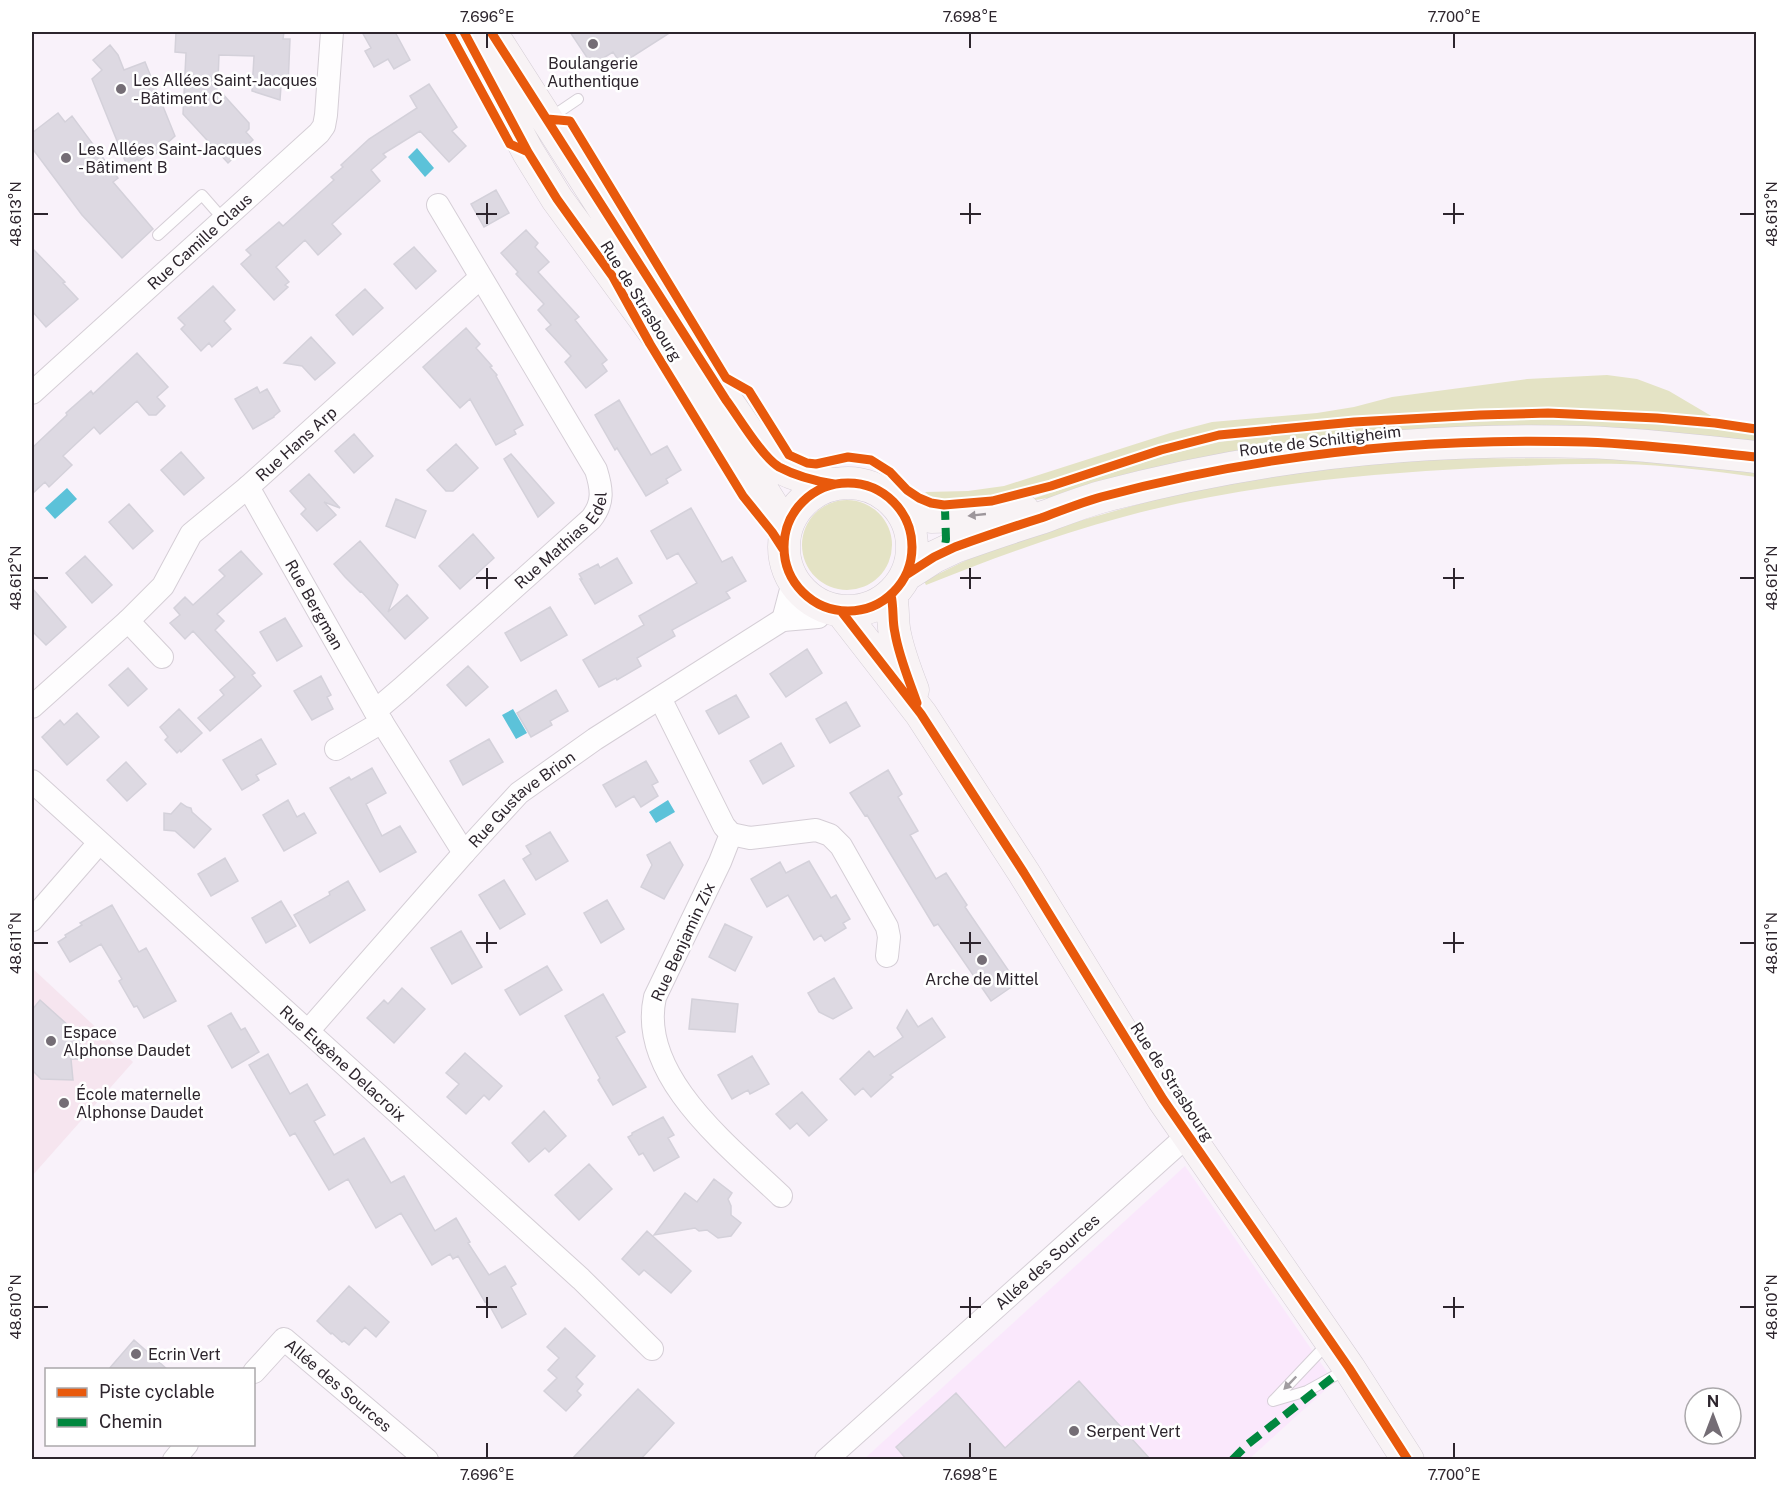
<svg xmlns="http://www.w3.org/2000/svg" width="1788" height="1491" font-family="'Public Sans',sans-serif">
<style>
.built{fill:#fae8fc}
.education{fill:#f6e5ef}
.green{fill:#e4e3c5}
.water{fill:#5cc2d9}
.building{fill:#ddd9e2;stroke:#d4d1da;stroke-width:1.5}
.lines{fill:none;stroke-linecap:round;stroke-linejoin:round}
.lane-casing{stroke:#d5ced6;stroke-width:12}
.street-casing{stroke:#d5ced6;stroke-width:24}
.secondary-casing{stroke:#d5ced6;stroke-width:33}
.lane{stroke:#fefdfe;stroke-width:10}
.street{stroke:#fefdfe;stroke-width:22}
.secondary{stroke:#f8f3f5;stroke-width:32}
.quiet{stroke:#00873e;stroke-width:8;stroke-dasharray:15 8;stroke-linecap:butt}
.cycleway-casing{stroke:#fff;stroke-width:13}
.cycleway{stroke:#e8590c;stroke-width:9}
.oneway{fill:#9d969b}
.oneway2{fill:#a09ca0}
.ticks{fill:none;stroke:#2d252d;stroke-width:2}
.poi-dot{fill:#746d75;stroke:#fff;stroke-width:2}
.labels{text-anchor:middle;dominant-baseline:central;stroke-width:5;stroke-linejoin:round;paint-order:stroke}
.poi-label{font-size:16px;fill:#2d252d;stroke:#fff;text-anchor:start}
.street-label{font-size:16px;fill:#2d252d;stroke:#fff}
.neatline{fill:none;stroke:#2d252d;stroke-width:2}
.ticks-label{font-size:15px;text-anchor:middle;fill:#2d252d}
</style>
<rect width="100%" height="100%" fill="#f9f2fa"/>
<!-- built -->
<path class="built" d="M 1185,1166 L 1334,1382 L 1249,1459 L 863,1460 Z"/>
<!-- education -->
<path class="education" d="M 32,968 L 133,1062 L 32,1176 Z"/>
<!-- green -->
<path class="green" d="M 1607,375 L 1637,379 L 1669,391 L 1713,417 L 1548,409 L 1353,418 L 1218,432 L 1185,439 L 1049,483 L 992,497 L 974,500 L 935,501 L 925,492 L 968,491 L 1004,486 L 1170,433 L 1212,422 L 1317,413 L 1354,407 L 1392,397 L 1527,379 Z
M 1547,419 L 1657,423 L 1715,428 L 1756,434 L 1756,444 L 1644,433 L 1073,494 L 1029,501 L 1032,499 L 1163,456 L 1219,442 L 1354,427 Z
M 1466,458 L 1624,459 L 1756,472 L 1756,477 C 1713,471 1666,465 1621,464 C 1573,463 1525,466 1477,468 C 1360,474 1236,486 1123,517 C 1056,535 991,559 926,585 L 924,581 L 983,552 L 1033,534 L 1150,501 L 1223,483 L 1376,463 Z
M802 545a45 45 0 1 1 90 0a45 45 0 1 1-90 0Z"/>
<!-- water -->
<path class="water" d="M 417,148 L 434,168 L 425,177 L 408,157 Z
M 67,488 L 77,499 L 55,519 L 45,508 Z
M 513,709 L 527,733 L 516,739 L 502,715 Z
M 668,800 L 675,812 L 656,823 L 649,812 Z"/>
<!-- building -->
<path class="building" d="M 176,32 L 284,32 L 283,39 L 290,39 L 288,86 L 281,86 L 280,100 L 252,91 L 254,56 L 219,55 L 218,80 L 209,77 L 217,87 L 217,91 L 220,91 L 249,123 L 249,129 L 246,132 L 253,140 L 228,163 L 183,114 L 186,53 L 175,52 Z
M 362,32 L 395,32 L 410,60 L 394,69 L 388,59 L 374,67 L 365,51 L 371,48 Z
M 570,32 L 671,32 L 621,64 L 613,52 L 592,65 Z
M 110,45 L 118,55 L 124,70 L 145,62 L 175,136 L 154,155 L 150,152 L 139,161 L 137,159 L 128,168 L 92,79 L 102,70 L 93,60 Z
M 429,84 L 457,127 L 452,131 L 466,146 L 449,162 L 420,131 L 383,154 L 386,157 L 371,170 L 380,181 L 332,224 L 341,234 L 318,255 L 305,240 L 276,267 L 289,282 L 285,285 L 288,287 L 274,300 L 241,264 L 251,255 L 246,250 L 279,222 L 283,226 L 334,180 L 331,177 L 343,167 L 341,165 L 369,139 L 417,108 L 410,96 Z
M 58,113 L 65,122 L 72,116 L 118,178 L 113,182 L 153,229 L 122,258 L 82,215 L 32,148 L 32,133 Z
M 496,190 L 509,213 L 484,227 L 471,204 Z
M 526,230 L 538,243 L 535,247 L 549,262 L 538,272 L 579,317 L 575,320 L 607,360 L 602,364 L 607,371 L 586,388 L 565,362 L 571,356 L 546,329 L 551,325 L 538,310 L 544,304 L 516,274 L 518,272 L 501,253 Z
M 414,247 L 436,271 L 416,289 L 394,264 Z
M 32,248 L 65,282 L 63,283 L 78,299 L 46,327 L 32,311 Z
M 213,286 L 235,310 L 224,321 L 231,329 L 212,347 L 209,343 L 201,351 L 181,329 L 185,325 L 178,318 Z
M 365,289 L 383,308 L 353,335 L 336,315 Z
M 466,328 L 480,344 L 476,348 L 492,366 L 490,367 L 497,375 L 496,376 L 523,425 L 514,430 L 516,434 L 496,445 L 470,399 L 460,408 L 423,367 Z
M 311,337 L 335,363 L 315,380 L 302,366 L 284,363 Z
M 137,353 L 168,387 L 157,397 L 165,406 L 156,415 L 149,415 L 137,401 L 100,434 L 94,427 L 63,456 L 72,465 L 49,487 L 45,482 L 32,494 L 32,448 L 67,415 L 66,413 L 91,391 L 93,394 Z
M 257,387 L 260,393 L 267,389 L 280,411 L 274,416 L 274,417 L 253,429 L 235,399 Z
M 619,400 L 651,455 L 667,446 L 681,470 L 666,479 L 668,483 L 646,496 L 617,448 L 615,450 L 595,415 Z
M 354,434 L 373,456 L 354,473 L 335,451 Z
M 456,444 L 478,468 L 453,491 L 446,491 L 427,470 Z
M 181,452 L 204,478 L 184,495 L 161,470 Z
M 511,454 L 554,503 L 538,517 L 504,459 Z
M 309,474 L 340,508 L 324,502 L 336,515 L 317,531 L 301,514 L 306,509 L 290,491 Z
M 396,499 L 426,511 L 415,538 L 386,526 Z
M 129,504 L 153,531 L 133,549 L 109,522 Z
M 691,508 L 722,562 L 732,557 L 746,581 L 726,592 L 730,598 L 672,630 L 675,636 L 637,658 L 641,666 L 617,680 L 616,678 L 599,687 L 583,660 L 644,625 L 639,616 L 697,583 L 678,553 L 667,559 L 651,531 Z
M 473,534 L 494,558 L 460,589 L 439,566 Z
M 360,541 L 398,585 L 388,612 L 407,595 L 428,618 L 405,639 L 361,591 L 360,592 L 345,577 L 334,564 Z
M 241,551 L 262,574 L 217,614 L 224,621 L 215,630 L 255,673 L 252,675 L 261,686 L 210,731 L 198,718 L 224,695 L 220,690 L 235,677 L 193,631 L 185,639 L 170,623 L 180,615 L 174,608 L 185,597 L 193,605 L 225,576 L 219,570 Z
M 85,556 L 112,585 L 92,603 L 66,573 Z
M 617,558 L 632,583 L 595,604 L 580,579 L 582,579 L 579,574 L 598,564 L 600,568 Z
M 32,588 L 66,627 L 46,645 L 32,631 Z
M 550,607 L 567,635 L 521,661 L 505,633 Z
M 285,618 L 302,646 L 277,661 L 260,632 Z
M 807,649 L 822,673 L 786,697 L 770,674 Z
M 468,666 L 488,687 L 466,706 L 447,685 Z
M 128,668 L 147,689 L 128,706 L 109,685 Z
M 321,676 L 331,695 L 327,697 L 333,709 L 312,720 L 294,691 Z
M 556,690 L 568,711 L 550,721 L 552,725 L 531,737 L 517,713 Z
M 736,695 L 749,717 L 719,734 L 706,711 Z
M 846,702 L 860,726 L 830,743 L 816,719 Z
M 179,709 L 202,733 L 181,752 L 180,750 L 177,753 L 165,740 L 168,737 L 160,727 Z
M 77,713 L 99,737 L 67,765 L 42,737 L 60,720 L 64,725 Z
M 261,739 L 276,764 L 256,775 L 259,780 L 242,790 L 223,760 Z
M 489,739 L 503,762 L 463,785 L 450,761 Z
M 781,743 L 794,766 L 763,784 L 750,761 Z
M 646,761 L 658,782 L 652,785 L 658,796 L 641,807 L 634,796 L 616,807 L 603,785 Z
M 126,762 L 146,784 L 127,801 L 107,780 Z
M 372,768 L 386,793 L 366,804 L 382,836 L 400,826 L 416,852 L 380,872 L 330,788 L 349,777 L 351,780 Z
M 888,770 L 902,794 L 898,797 L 918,831 L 910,835 L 936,879 L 946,873 L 967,905 L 965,907 L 1017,983 L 991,1001 L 938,924 L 934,926 L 867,815 L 865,816 L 850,793 Z
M 288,800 L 297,817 L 304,813 L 316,833 L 284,851 L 263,815 Z
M 181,803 L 187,807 L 191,808 L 192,812 L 211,829 L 194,848 L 175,831 L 164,830 L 164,813 L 171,814 Z
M 550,832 L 568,861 L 536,880 L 523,859 L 531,854 L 526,846 Z
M 670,842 L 683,865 L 664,899 L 641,887 L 652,865 L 647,855 Z
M 225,858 L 238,881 L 211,896 L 198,874 Z
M 809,861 L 831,898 L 836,895 L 850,919 L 843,923 L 846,928 L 825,941 L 821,935 L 814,940 L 788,895 L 767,907 L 751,879 L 780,862 L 786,873 Z
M 504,880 L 525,914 L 500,929 L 479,895 Z
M 348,881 L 365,910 L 310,943 L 294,915 L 330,895 L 329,892 Z
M 607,900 L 624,929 L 601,943 L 584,913 Z
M 281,901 L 296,926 L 266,943 L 252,918 Z
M 112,905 L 139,952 L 146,948 L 176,1001 L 144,1018 L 137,1006 L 134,1007 L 119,981 L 122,979 L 101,944 L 70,962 L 58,942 L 66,937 L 65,935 L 82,925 L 80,923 Z
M 725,924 L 752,937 L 735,971 L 709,957 Z
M 461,931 L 482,967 L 452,984 L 431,948 Z
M 547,966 L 562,990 L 520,1015 L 505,990 Z
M 834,978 L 852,1008 L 833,1019 L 819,1012 L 808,993 Z
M 402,988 L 425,1009 L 394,1043 L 367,1018 L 384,1000 L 388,1004 Z
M 603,994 L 625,1032 L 616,1037 L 646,1087 L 613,1105 L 598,1080 L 600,1078 L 565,1016 Z
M 692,999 L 738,1004 L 735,1032 L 689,1029 Z
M 40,1000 L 80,1036 L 80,1059 L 71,1059 L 73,1080 L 41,1079 L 32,1070 L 32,1010 Z
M 907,1010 L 918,1027 L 932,1018 L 945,1037 L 890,1075 L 893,1077 L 871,1097 L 863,1088 L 855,1095 L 840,1079 L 869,1051 L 874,1057 L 903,1037 L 897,1028 Z
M 231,1013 L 241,1030 L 245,1028 L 259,1052 L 232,1068 L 208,1026 Z
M 465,1053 L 502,1086 L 489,1100 L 484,1095 L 466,1114 L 447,1097 L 459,1084 L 446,1073 Z
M 268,1054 L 290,1094 L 307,1084 L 325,1115 L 314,1121 L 334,1155 L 364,1138 L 391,1183 L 404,1176 L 435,1231 L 456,1218 L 470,1242 L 468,1243 L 489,1275 L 505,1266 L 516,1284 L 511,1287 L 526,1314 L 502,1328 L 487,1301 L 485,1302 L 458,1256 L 453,1259 L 450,1254 L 432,1265 L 401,1213 L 376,1228 L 348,1179 L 329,1190 L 295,1133 L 290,1136 L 249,1065 Z
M 752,1056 L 769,1084 L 750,1094 L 748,1090 L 732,1099 L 718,1075 Z
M 802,1092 L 827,1120 L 809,1136 L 797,1123 L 790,1129 L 776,1114 Z
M 544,1111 L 566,1136 L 549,1152 L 545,1148 L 529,1162 L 512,1143 Z
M 663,1117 L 674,1135 L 668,1138 L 679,1157 L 654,1171 L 643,1153 L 639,1155 L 628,1137 L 632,1135 L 632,1133 Z
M 589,1164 L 612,1189 L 579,1220 L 555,1195 Z
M 714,1179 L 732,1193 L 728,1199 L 731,1206 L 731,1215 L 741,1223 L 731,1236 L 718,1238 L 707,1230 L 699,1231 L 695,1228 L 654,1235 L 685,1193 L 697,1202 Z
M 647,1231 L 691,1271 L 671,1293 L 644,1270 L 639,1275 L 622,1259 Z
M 349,1286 L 389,1322 L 376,1337 L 365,1327 L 349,1345 L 344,1341 L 342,1342 L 332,1333 L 331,1334 L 317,1321 Z
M 565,1328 L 595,1356 L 576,1377 L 583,1384 L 577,1391 L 581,1395 L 566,1411 L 544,1391 L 557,1378 L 548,1370 L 559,1358 L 547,1347 Z
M 134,1340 L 168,1370 L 108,1370 Z
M 1079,1381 L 1151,1460 L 907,1460 L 896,1447 L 956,1393 L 1005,1448 Z
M 638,1389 L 674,1423 L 640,1460 L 571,1460 Z"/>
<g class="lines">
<!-- lane casing -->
<g class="lane-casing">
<path id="lane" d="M 550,118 L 578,99
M 158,235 L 202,195 L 223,219
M 698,422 L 745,499 L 772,532 L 783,549
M 1328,1343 L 1273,1401 L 1307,1391 L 1347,1369"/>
</g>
<!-- street casing -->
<g class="street-casing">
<g id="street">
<path id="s1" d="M 32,393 L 319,133 L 324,126 L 326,115 L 332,32"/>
<path id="s2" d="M 248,487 L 375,711 L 464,853"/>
<path d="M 783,620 L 793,582"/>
<path d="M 128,621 L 162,657"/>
<path d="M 660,698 L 724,826 L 731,834 L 720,862 L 655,997 C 637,1076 731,1148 781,1196"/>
<path id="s3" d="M 32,707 L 128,621 L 163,586 L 191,534 L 248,487 L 480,278"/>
<path id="s4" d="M 375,711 L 401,689 L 591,519 C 604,503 602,489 596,470 L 438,205"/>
<path d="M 336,749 L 382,722"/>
<path id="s5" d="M 32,781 L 581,1279 L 652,1349"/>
<path d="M 731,834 L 750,838 L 816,830 L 830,835 L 841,846 L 887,927 L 889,937 L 887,956"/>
<path d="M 32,920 L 99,843"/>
<path id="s6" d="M 308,1031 L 464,853 L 519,793 L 595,739 L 779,622 L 783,620 L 818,617 L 824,607"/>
<path id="s7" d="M 254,1372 L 284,1339 L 427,1460"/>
<path d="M 174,1460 L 187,1444"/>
<path id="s8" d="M 826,1460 L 1188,1135"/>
</g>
</g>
<!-- secondary casing -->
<g class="secondary-casing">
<path id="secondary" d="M 464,32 L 528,152 L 557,199 L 657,336 L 758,483 L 778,515 L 785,532
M 491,32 L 726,400 C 738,416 763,458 779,467 C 796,476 815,481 834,484
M784 547a64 64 0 1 1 128 0a64 64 0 1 1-128 0Z
M 898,507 L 931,517 L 966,516 L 1023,510
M 906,575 L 934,557 L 955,547 C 983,537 1012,527 1041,518 C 1060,511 1080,503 1101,497 C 1258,455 1422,437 1585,442 C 1642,444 1699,451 1756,457
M 891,595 C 894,608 892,621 895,634 C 899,654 906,672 913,690
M 841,611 L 921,714 L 1024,873 L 1163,1099 L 1349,1368 L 1408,1460"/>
</g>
<!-- lane -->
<use href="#lane" class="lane"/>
<!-- street -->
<use href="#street" class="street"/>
<!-- secondary -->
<use href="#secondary" class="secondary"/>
<!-- quiet -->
<path class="quiet" d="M 944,505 L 945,509 L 946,539 L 944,552
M 1232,1460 L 1248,1444 L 1332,1378"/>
<!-- cycleway casing -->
<g class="cycleway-casing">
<path id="cycleway" d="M 449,32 L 510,144 L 528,152
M 464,32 L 528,152 L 557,199 L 613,277 L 650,344 L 743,496 L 772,532 L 783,549
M 491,32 L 726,400 C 738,416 763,458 779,467 C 796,476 815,481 834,484
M 547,119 L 570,121 L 726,378 L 749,391 L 789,455 L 807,463 L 816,464 L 848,457 L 871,460 L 890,472 L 907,490 L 919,498 L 931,503 L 944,505 L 992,501 L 1051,486 L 1161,450 L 1219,435 L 1354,422 L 1480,415 L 1548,413 L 1657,418 L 1715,423 L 1756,429
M784 547a64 64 0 1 1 128 0a64 64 0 1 1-128 0Z
M 906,575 L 934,557 L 955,547 C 983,537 1012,527 1041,518 C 1060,511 1080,503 1101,497 C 1258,455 1422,437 1585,442 C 1642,444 1699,451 1756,457
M 891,595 C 894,608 892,621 895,633 C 899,657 909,680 917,703
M 841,611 L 921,714 L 1024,873 L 1163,1099 L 1349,1368 L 1408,1460"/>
</g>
<!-- cycleway -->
<use href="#cycleway" class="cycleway"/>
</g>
<!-- one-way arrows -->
<defs><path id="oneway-solid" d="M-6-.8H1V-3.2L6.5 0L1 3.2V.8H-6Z" transform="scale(1.5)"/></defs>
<use class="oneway" href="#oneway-solid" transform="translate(977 515) rotate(174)"/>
<use class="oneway2" href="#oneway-solid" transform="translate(1290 1383) rotate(134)"/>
<!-- ticks -->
<path class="ticks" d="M 487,33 L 487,48M 970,33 L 970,48M 1454,33 L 1454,48M 487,203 L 487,224M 970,203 L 970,224M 1454,203 L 1454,224M 33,214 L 48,214M 476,214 L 497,214M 960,214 L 981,214M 1443,214 L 1464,214M 1740,214 L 1755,214M 487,568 L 487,589M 970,568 L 970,589M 1454,568 L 1454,589M 33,578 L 48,578M 476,578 L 497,578M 960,578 L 981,578M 1443,578 L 1464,578M 1740,578 L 1755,578M 487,932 L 487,953M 970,932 L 970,953M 1454,932 L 1454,953M 33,943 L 48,943M 476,943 L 497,943M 960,943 L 981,943M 1443,943 L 1464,943M 1740,943 L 1755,943M 487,1297 L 487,1318M 970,1297 L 970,1318M 1454,1297 L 1454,1318M 33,1307 L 48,1307M 476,1307 L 497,1307M 960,1307 L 981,1307M 1443,1307 L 1464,1307M 1740,1307 L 1755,1307M 487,1443 L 487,1458M 970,1443 L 970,1458M 1454,1443 L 1454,1458"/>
<!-- markers -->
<g class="poi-dot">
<circle cx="593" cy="44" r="6"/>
<circle cx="121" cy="89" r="6"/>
<circle cx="66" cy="158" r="6"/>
<circle cx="982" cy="960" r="6"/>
<circle cx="51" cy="1041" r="6"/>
<circle cx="64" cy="1103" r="6"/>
<circle cx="136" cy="1354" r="6"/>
<circle cx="1074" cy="1431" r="6"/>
</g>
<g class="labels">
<!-- poi labels -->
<g class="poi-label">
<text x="593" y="63" text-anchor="middle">Boulangerie<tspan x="593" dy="18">Authentique</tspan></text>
<text x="133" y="80">Les Allées Saint-Jacques<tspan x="133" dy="18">- Bâtiment C</tspan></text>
<text x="78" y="149">Les Allées Saint-Jacques<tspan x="78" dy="18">- Bâtiment B</tspan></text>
<text x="982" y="979" text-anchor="middle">Arche de Mittel</text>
<text x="63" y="1032">Espace<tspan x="63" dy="18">Alphonse Daudet</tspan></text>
<text x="76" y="1094">École maternelle<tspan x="76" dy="18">Alphonse Daudet</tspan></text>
<text x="148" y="1354">Ecrin Vert</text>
<text x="1086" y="1431">Serpent Vert</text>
</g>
<!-- street labels -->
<g class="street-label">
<text stroke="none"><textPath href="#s1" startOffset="226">Rue Camille Claus</textPath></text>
<text transform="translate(641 301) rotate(58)">Rue de Strasbourg</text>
<text transform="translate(1320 441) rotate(-7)">Route de Schiltigheim</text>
<text stroke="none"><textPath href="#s3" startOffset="376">Rue Hans Arp</textPath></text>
<text stroke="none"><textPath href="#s4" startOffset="254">Rue Mathias Edel</textPath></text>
<text stroke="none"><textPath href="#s2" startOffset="135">Rue Bergman</textPath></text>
<text stroke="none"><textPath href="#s6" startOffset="316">Rue Gustave Brion</textPath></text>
<text transform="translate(683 942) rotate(-65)">Rue Benjamin Zix</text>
<text stroke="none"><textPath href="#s5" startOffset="420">Rue Eugène Delacroix</textPath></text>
<text transform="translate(1172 1082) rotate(57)">Rue de Strasbourg</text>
<text stroke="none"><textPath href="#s8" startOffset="297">Allée des Sources</textPath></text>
<text stroke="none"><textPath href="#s7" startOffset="116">Allée des Sources</textPath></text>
</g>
</g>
<!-- border -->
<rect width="1788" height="1491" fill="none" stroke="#ffffff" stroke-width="66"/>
<!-- legend -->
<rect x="45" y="1368" width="210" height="78" fill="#ffffff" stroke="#aba8ab" stroke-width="1.5"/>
<rect x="57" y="1388" width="30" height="9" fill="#e8590c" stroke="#aba8ab" stroke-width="1.5"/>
<text x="99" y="1398" font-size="18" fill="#2d252d">Piste cyclable</text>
<rect x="57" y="1418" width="30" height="9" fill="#00873e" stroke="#aba8ab" stroke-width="1.5"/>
<text x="99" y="1428" font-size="18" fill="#2d252d">Chemin</text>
<!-- north arrow -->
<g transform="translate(1713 1416)"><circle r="28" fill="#ffffff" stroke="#aba8ab" stroke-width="1.5"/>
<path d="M0-4.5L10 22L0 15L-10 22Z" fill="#746d75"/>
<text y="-9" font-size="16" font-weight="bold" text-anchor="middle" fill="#2d252d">N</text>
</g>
<rect x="33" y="33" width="1722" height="1425" class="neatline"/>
<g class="ticks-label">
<text x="487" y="22">7.696°E</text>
<text x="970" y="22">7.698°E</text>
<text x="1454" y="22">7.700°E</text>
<text transform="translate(16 214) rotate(-90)" y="5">48.613°N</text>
<text transform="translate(1772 214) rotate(-90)" y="5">48.613°N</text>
<text transform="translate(16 578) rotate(-90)" y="5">48.612°N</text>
<text transform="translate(1772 578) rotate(-90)" y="5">48.612°N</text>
<text transform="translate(16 943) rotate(-90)" y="5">48.611°N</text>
<text transform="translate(1772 943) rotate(-90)" y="5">48.611°N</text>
<text transform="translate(16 1307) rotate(-90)" y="5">48.610°N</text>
<text transform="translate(1772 1307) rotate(-90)" y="5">48.610°N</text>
<text x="487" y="1480">7.696°E</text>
<text x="970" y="1480">7.698°E</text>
<text x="1454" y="1480">7.700°E</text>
</g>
</svg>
